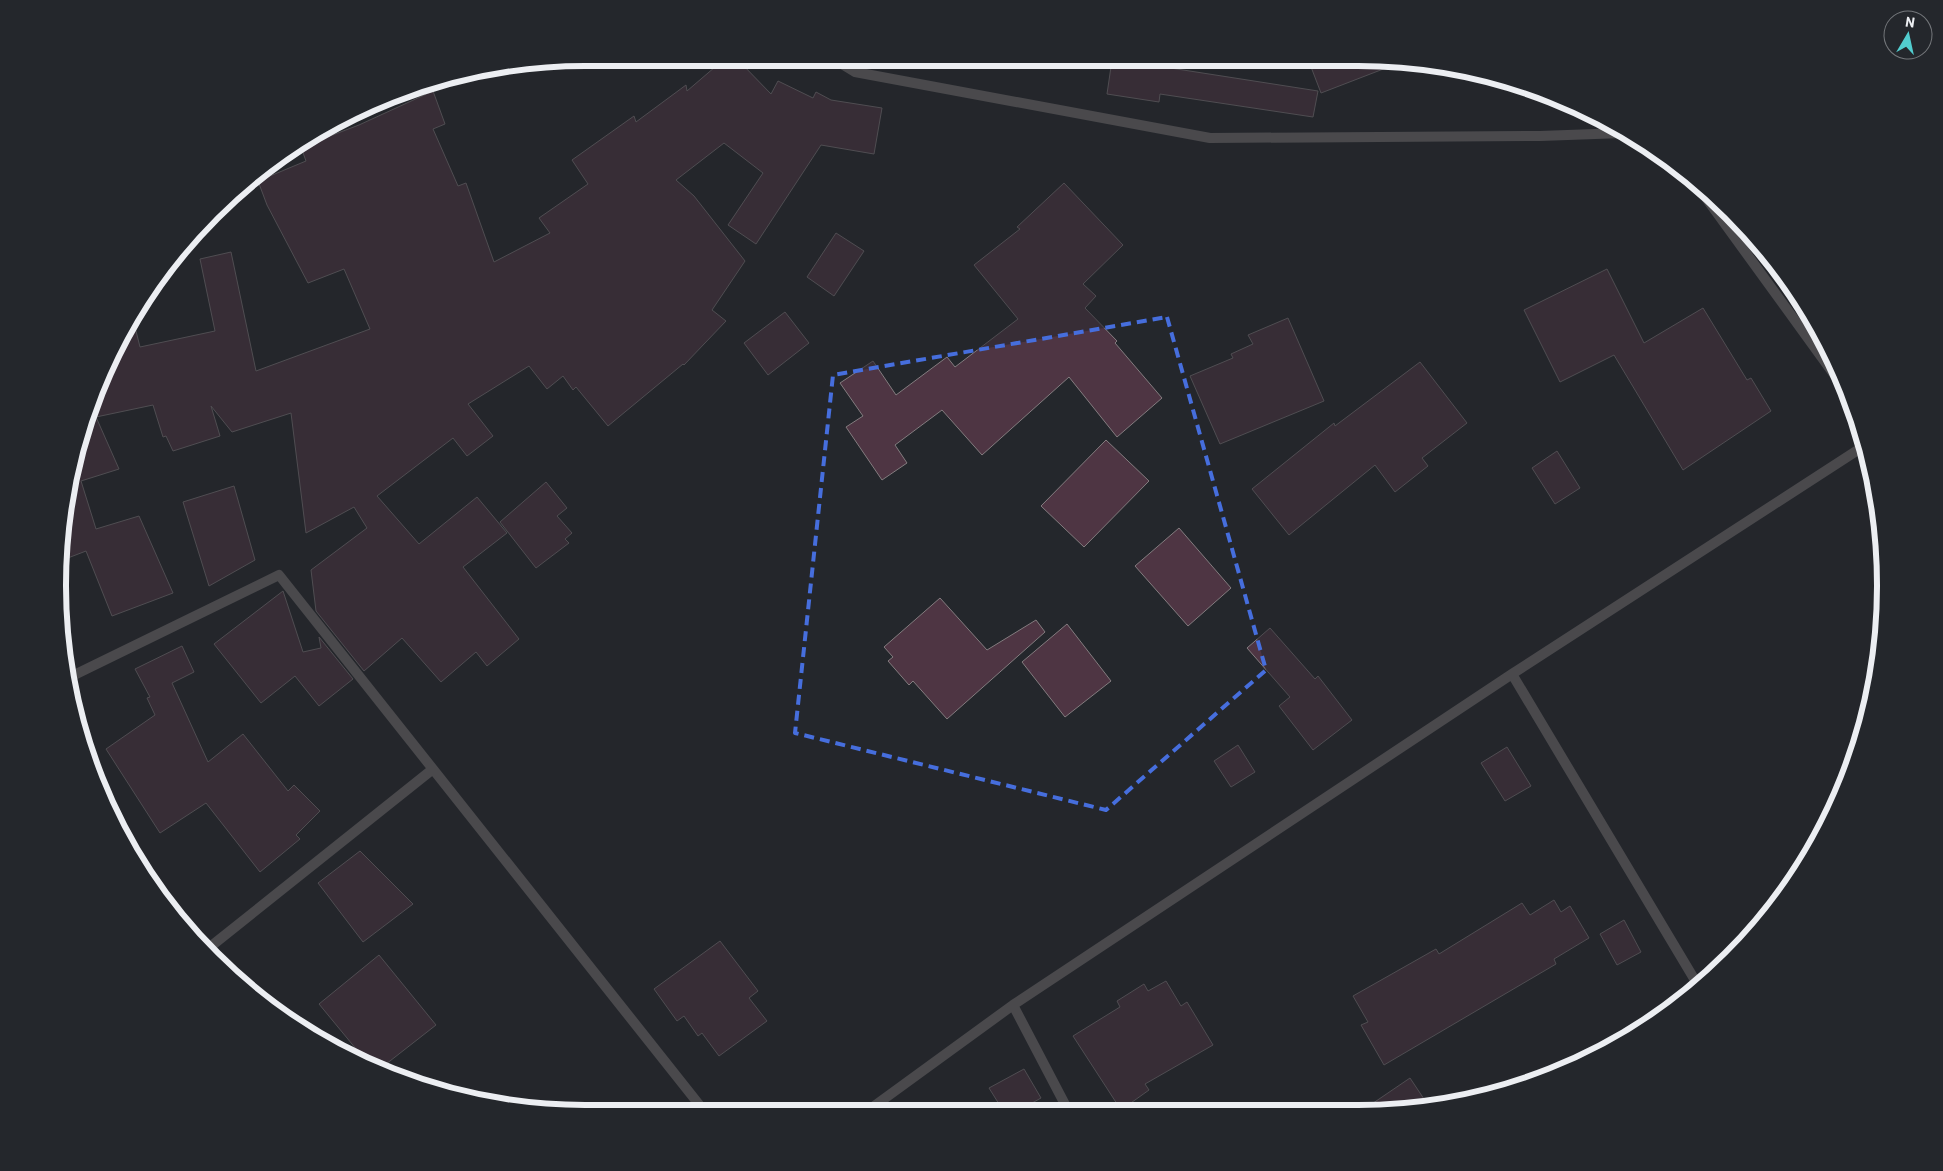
<svg xmlns="http://www.w3.org/2000/svg" width="1943" height="1171" font-family="Barlow,sans-serif">
<style>
.building{fill:#4e3543;stroke:#837c7f}
.lines{fill:none;stroke-linecap:round;stroke-linejoin:round}
.street{stroke:#787474;stroke-width:10}
.marked{fill:none;stroke:#466edd;stroke-width:4;stroke-dasharray:10 6;stroke-linejoin:round}
.rim{fill:none;stroke:#eceef2;stroke-width:6}
</style>
<rect width="100%" height="100%" fill="#24272c"/>
<!-- building -->
<path class="building" d="M 1308,59 L 1392,59 L 1404,61 L 1321,93 Z
M 1112,60 L 1165,60 L 1164,67 L 1318,91 L 1313,117 L 1160,94 L 1159,102 L 1107,94 Z
M 722,61 L 739,61 L 771,94 L 778,81 L 813,98 L 816,92 L 831,100 L 882,108 L 874,154 L 821,145 L 756,244 L 728,225 L 763,173 L 724,143 L 676,180 L 694,196 L 745,261 L 712,310 L 726,321 L 684,365 L 683,364 L 608,426 L 576,387 L 573,390 L 563,376 L 547,389 L 529,366 L 468,404 L 493,436 L 467,456 L 453,438 L 377,496 L 419,544 L 477,497 L 507,533 L 463,567 L 519,639 L 487,666 L 476,652 L 441,682 L 402,638 L 364,671 L 316,611 L 311,570 L 367,528 L 354,507 L 306,533 L 291,413 L 232,432 L 211,406 L 220,436 L 173,451 L 166,436 L 163,437 L 153,405 L 96,417 L 119,469 L 81,481 L 96,529 L 139,516 L 173,593 L 112,616 L 86,551 L 60,561 L 68,483 L 85,416 L 112,352 L 133,319 L 140,347 L 215,331 L 200,259 L 231,252 L 256,371 L 370,329 L 344,269 L 308,283 L 267,205 L 258,181 L 306,161 L 301,147 L 359,125 L 433,91 L 445,124 L 433,129 L 458,186 L 466,183 L 494,262 L 550,233 L 539,218 L 588,184 L 572,160 L 634,116 L 636,122 L 686,85 L 687,91 Z
M 1064,183 L 1123,245 L 1083,284 L 1096,296 L 1085,308 L 1117,341 L 1115,343 L 1162,398 L 1117,437 L 1069,377 L 982,455 L 942,410 L 895,445 L 907,463 L 882,480 L 846,427 L 863,416 L 840,383 L 873,361 L 896,395 L 947,357 L 955,367 L 1018,319 L 974,265 L 1020,229 L 1017,227 Z
M 836,233 L 864,251 L 834,296 L 807,277 Z
M 1607,269 L 1644,343 L 1703,308 L 1747,380 L 1751,378 L 1771,411 L 1683,470 L 1614,355 L 1560,382 L 1524,310 Z
M 785,312 L 809,343 L 768,375 L 744,343 Z
M 1288,318 L 1324,401 L 1220,444 L 1190,376 L 1233,358 L 1231,354 L 1253,344 L 1248,335 Z
M 1420,362 L 1467,423 L 1422,458 L 1428,466 L 1395,492 L 1375,465 L 1289,535 L 1252,489 L 1334,423 L 1335,426 Z
M 1106,440 L 1149,481 L 1084,547 L 1041,506 Z
M 1557,451 L 1580,488 L 1555,504 L 1532,468 Z
M 546,482 L 567,508 L 557,516 L 572,533 L 565,539 L 569,543 L 536,568 L 500,522 Z
M 234,486 L 255,560 L 209,586 L 183,502 Z
M 1179,528 L 1231,588 L 1188,626 L 1135,566 Z
M 283,591 L 303,652 L 321,648 L 319,637 L 353,679 L 319,706 L 295,676 L 261,703 L 214,644 Z
M 940,598 L 987,650 L 1036,620 L 1045,632 L 947,719 L 913,681 L 909,685 L 888,661 L 893,657 L 884,647 Z
M 1067,624 L 1111,681 L 1065,717 L 1022,662 Z
M 1270,628 L 1315,679 L 1318,676 L 1352,720 L 1313,750 L 1279,706 L 1290,697 L 1247,648 Z
M 182,646 L 194,672 L 172,683 L 208,762 L 243,734 L 288,791 L 294,785 L 320,811 L 296,835 L 300,839 L 260,872 L 206,803 L 160,833 L 106,749 L 155,715 L 147,698 L 150,697 L 135,669 Z
M 1238,745 L 1255,772 L 1231,787 L 1214,761 Z
M 1507,747 L 1531,786 L 1505,801 L 1481,763 Z
M 360,851 L 413,904 L 363,942 L 318,883 Z
M 1554,900 L 1561,912 L 1570,906 L 1589,938 L 1554,959 L 1556,964 L 1384,1065 L 1361,1025 L 1368,1022 L 1353,996 L 1436,949 L 1439,954 L 1522,903 L 1530,915 Z
M 1624,920 L 1641,952 L 1617,965 L 1600,934 Z
M 720,941 L 758,991 L 749,998 L 767,1021 L 719,1056 L 702,1033 L 698,1036 L 684,1016 L 677,1021 L 654,989 Z
M 379,955 L 436,1025 L 381,1068 L 366,1061 L 319,1004 Z
M 1166,981 L 1181,1006 L 1187,1002 L 1213,1045 L 1145,1084 L 1149,1090 L 1121,1110 L 1073,1036 L 1120,1007 L 1117,1001 L 1144,984 L 1148,991 Z
M 1024,1069 L 1041,1098 L 1016,1112 L 1004,1112 L 989,1088 Z
M 1410,1078 L 1428,1105 L 1392,1112 L 1360,1112 Z"/>
<g class="lines">
<!-- street -->
<path class="street" d="M 837,61 L 855,72 L 1210,138 L 1540,136 L 1623,133
M 1696,184 L 1849,395
M 1512,674 L 1699,987
M 68,678 L 279,575 L 705,1112
M 205,951 L 433,769
M 1013,1005 L 1069,1112
M 866,1112 L 1013,1005 L 1512,674 L 1864,446"/>
</g>
<!-- marked area -->
<path d="M0 0H1943V1171H0ZM 1167,317 L 1266,670 L 1106,810 L 795,733 L 833,375 Z" fill="#24272c" fill-opacity=".55" fill-rule="evenodd"/>
<path class="marked" d="M 1167,317 L 1266,670 L 1106,810 L 795,733 L 833,375 Z"/>
<!-- crop -->
<path d="M0 0H1943V1171H0ZM585 66H1358A519 519 0 0 1 1877 585V586A519 519 0 0 1 1358 1105H585A519 519 0 0 1 66 586V585A519 519 0 0 1 585 66Z" fill="#24272c" fill-rule="evenodd"/>
<path class="rim" d="M585 66H1358A519 519 0 0 1 1877 585V586A519 519 0 0 1 1358 1105H585A519 519 0 0 1 66 586V585A519 519 0 0 1 585 66Z"/>
<!-- north arrow -->
<g transform="translate(1908 35) rotate(9)"><circle r="24" fill="#24272c" stroke="#74777b"/>
<path d="M0-4L9 19L0 12L-9 19Z" fill="#52cdcf"/>
<text y="-8" font-size="14" font-weight="bold" text-anchor="middle" fill="#eceef2">N</text>
</g>
</svg>
